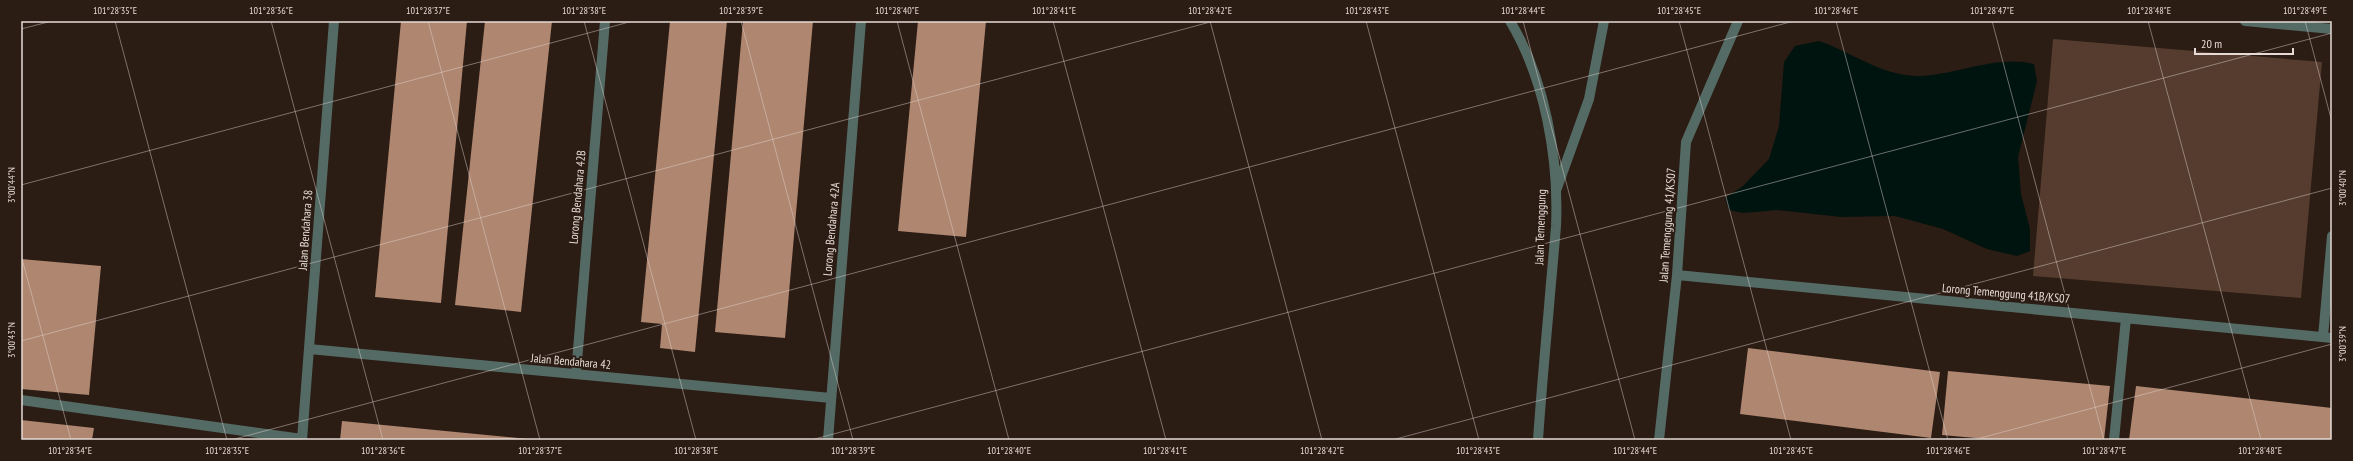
<svg xmlns="http://www.w3.org/2000/svg" width="2353" height="461" font-family="'PT Sans Narrow',sans-serif">
<style>
.green{fill:#553c2e}
.water{fill:#00140f}
.building{fill:#af8670}
.lines{fill:none;stroke-linecap:round;stroke-linejoin:round}
.minor{stroke:#546a64;stroke-width:10}
.ticks{fill:none;stroke:#e5dad5;stroke-width:1;stroke-opacity:0.45}
.labels{text-anchor:middle;dominant-baseline:central;stroke-width:4;stroke-linejoin:round;paint-order:stroke}
.street-label{font-size:12px;fill:#e5dad5;stroke:#2b1c14}
.neatline{fill:none;stroke:#e5dad5;stroke-width:1.5}
.ticks-label{font-size:10px;text-anchor:middle;fill:#e5dad5}
</style>
<rect width="100%" height="100%" fill="#2b1c14"/>
<!-- green -->
<path class="green" d="M 2053,39 L 2322,62 L 2301,298 L 2033,276 Z"/>
<!-- water -->
<path class="water" d="M 1819,41 C 1851,52 1881,75 1916,76 C 1955,76 1996,54 2034,64 L 2037,81 L 2018,157 L 2021,194 L 2030,229 L 2030,251 L 2017,256 L 1987,249 L 1943,229 L 1895,216 L 1841,217 L 1777,210 L 1743,213 L 1729,210 L 1725,198 L 1743,186 L 1769,159 L 1779,126 L 1784,62 L 1795,46 Z"/>
<!-- building -->
<path class="building" d="M 401,21 L 467,21 L 441,303 L 375,297 Z
M 485,21 L 552,21 L 521,312 L 455,305 Z
M 670,21 L 727,21 L 695,352 L 660,348 L 662,324 L 641,322 Z
M 743,21 L 813,21 L 785,338 L 715,332 Z
M 918,21 L 986,21 L 966,237 L 898,231 Z
M 21,259 L 101,266 L 89,395 L 21,389 Z
M 1748,348 L 1940,372 L 1931,438 L 1740,414 Z
M 1948,371 L 2110,386 L 2104,440 L 1997,440 L 1942,435 Z
M 2136,386 L 2332,408 L 2332,440 L 2129,440 Z
M 21,420 L 94,428 L 92,440 L 21,440 Z
M 342,421 L 528,439 L 527,440 L 340,440 Z"/>
<g class="lines">
<!-- minor -->
<path class="minor" d="M 1510,21 C 1545,79 1559,158 1556,226 C 1554,253 1551,280 1549,307 C 1545,351 1541,396 1538,440
M 2245,21 L 2332,29
M 1557,188 L 1589,99 L 1604,21
M 1677,275 L 2332,338
M 2323,337 L 2332,236
M 309,349 L 831,398
M 576,374 L 605,21
M 21,400 L 302,439
M 302,440 L 334,21
M 828,440 L 861,21
M 1659,440 L 1677,275 L 1686,142 L 1738,21
M 2114,440 L 2126,318"/>
</g>
<!-- ticks -->
<path class="ticks" d="M 115,21 L 227,440M 271,21 L 383,440M 428,21 L 540,440M 584,21 L 696,440M 741,21 L 853,440M 897,21 L 1009,440M 1053,21 L 1166,440M 1210,21 L 1322,440M 1366,21 L 1479,440M 1523,21 L 1635,440M 1679,21 L 1791,440M 1836,21 L 1948,440M 1992,21 L 2104,440M 2148,21 L 2261,440M 2305,21 L 2332,122M 21,29 L 52,21M 21,185 L 633,21M 21,255 L 71,440M 21,341 L 1214,21M 231,440 L 1794,21M 811,440 L 2332,33M 1392,440 L 2332,188M 1973,440 L 2332,344"/>
<g class="labels">
<!-- street labels -->
<g class="street-label">
<text transform="translate(577 197) rotate(-85)">Lorong Bendahara 42B</text>
<text transform="translate(1667 225) rotate(-86)">Jalan Temenggung 41/KS07</text>
<text transform="translate(1540 227) rotate(-88)">Jalan Temenggung</text>
<text transform="translate(831 229) rotate(-85)">Lorong Bendahara 42A</text>
<text transform="translate(305 230) rotate(-86)">Jalan Bendahara 38</text>
<text transform="translate(2006 293) rotate(5)">Lorong Temenggung 41B/KS07</text>
<text transform="translate(571 361) rotate(5)">Jalan Bendahara 42</text>
</g>
</g>
<!-- border -->
<rect width="2353" height="461" fill="none" stroke="#2b1c14" stroke-width="44"/>
<!-- scale -->
<path d="M2195 48v6h98v-6" fill="none" stroke="#e5dad5" stroke-width="2"/>
<text x="2201" y="48" font-size="12" fill="#e5dad5" stroke="#2b1c14" stroke-width="3" paint-order="stroke">20 m</text>
<rect x="22" y="22" width="2309" height="417" class="neatline"/>
<g class="ticks-label">
<text x="115" y="14">101°28'35"E</text>
<text x="271" y="14">101°28'36"E</text>
<text x="428" y="14">101°28'37"E</text>
<text x="584" y="14">101°28'38"E</text>
<text x="741" y="14">101°28'39"E</text>
<text x="897" y="14">101°28'40"E</text>
<text x="1054" y="14">101°28'41"E</text>
<text x="1210" y="14">101°28'42"E</text>
<text x="1367" y="14">101°28'43"E</text>
<text x="1523" y="14">101°28'44"E</text>
<text x="1679" y="14">101°28'45"E</text>
<text x="1836" y="14">101°28'46"E</text>
<text x="1992" y="14">101°28'47"E</text>
<text x="2149" y="14">101°28'48"E</text>
<text x="2305" y="14">101°28'49"E</text>
<text transform="translate(11 185) rotate(-90)" y="4">3°00'44"N</text>
<text transform="translate(2342 188) rotate(-90)" y="4">3°00'40"N</text>
<text transform="translate(11 340) rotate(-90)" y="4">3°00'43"N</text>
<text transform="translate(2342 344) rotate(-90)" y="4">3°00'39"N</text>
<text x="70" y="454">101°28'34"E</text>
<text x="227" y="454">101°28'35"E</text>
<text x="383" y="454">101°28'36"E</text>
<text x="540" y="454">101°28'37"E</text>
<text x="696" y="454">101°28'38"E</text>
<text x="853" y="454">101°28'39"E</text>
<text x="1009" y="454">101°28'40"E</text>
<text x="1165" y="454">101°28'41"E</text>
<text x="1322" y="454">101°28'42"E</text>
<text x="1478" y="454">101°28'43"E</text>
<text x="1635" y="454">101°28'44"E</text>
<text x="1791" y="454">101°28'45"E</text>
<text x="1948" y="454">101°28'46"E</text>
<text x="2104" y="454">101°28'47"E</text>
<text x="2260" y="454">101°28'48"E</text>
</g>
</svg>
